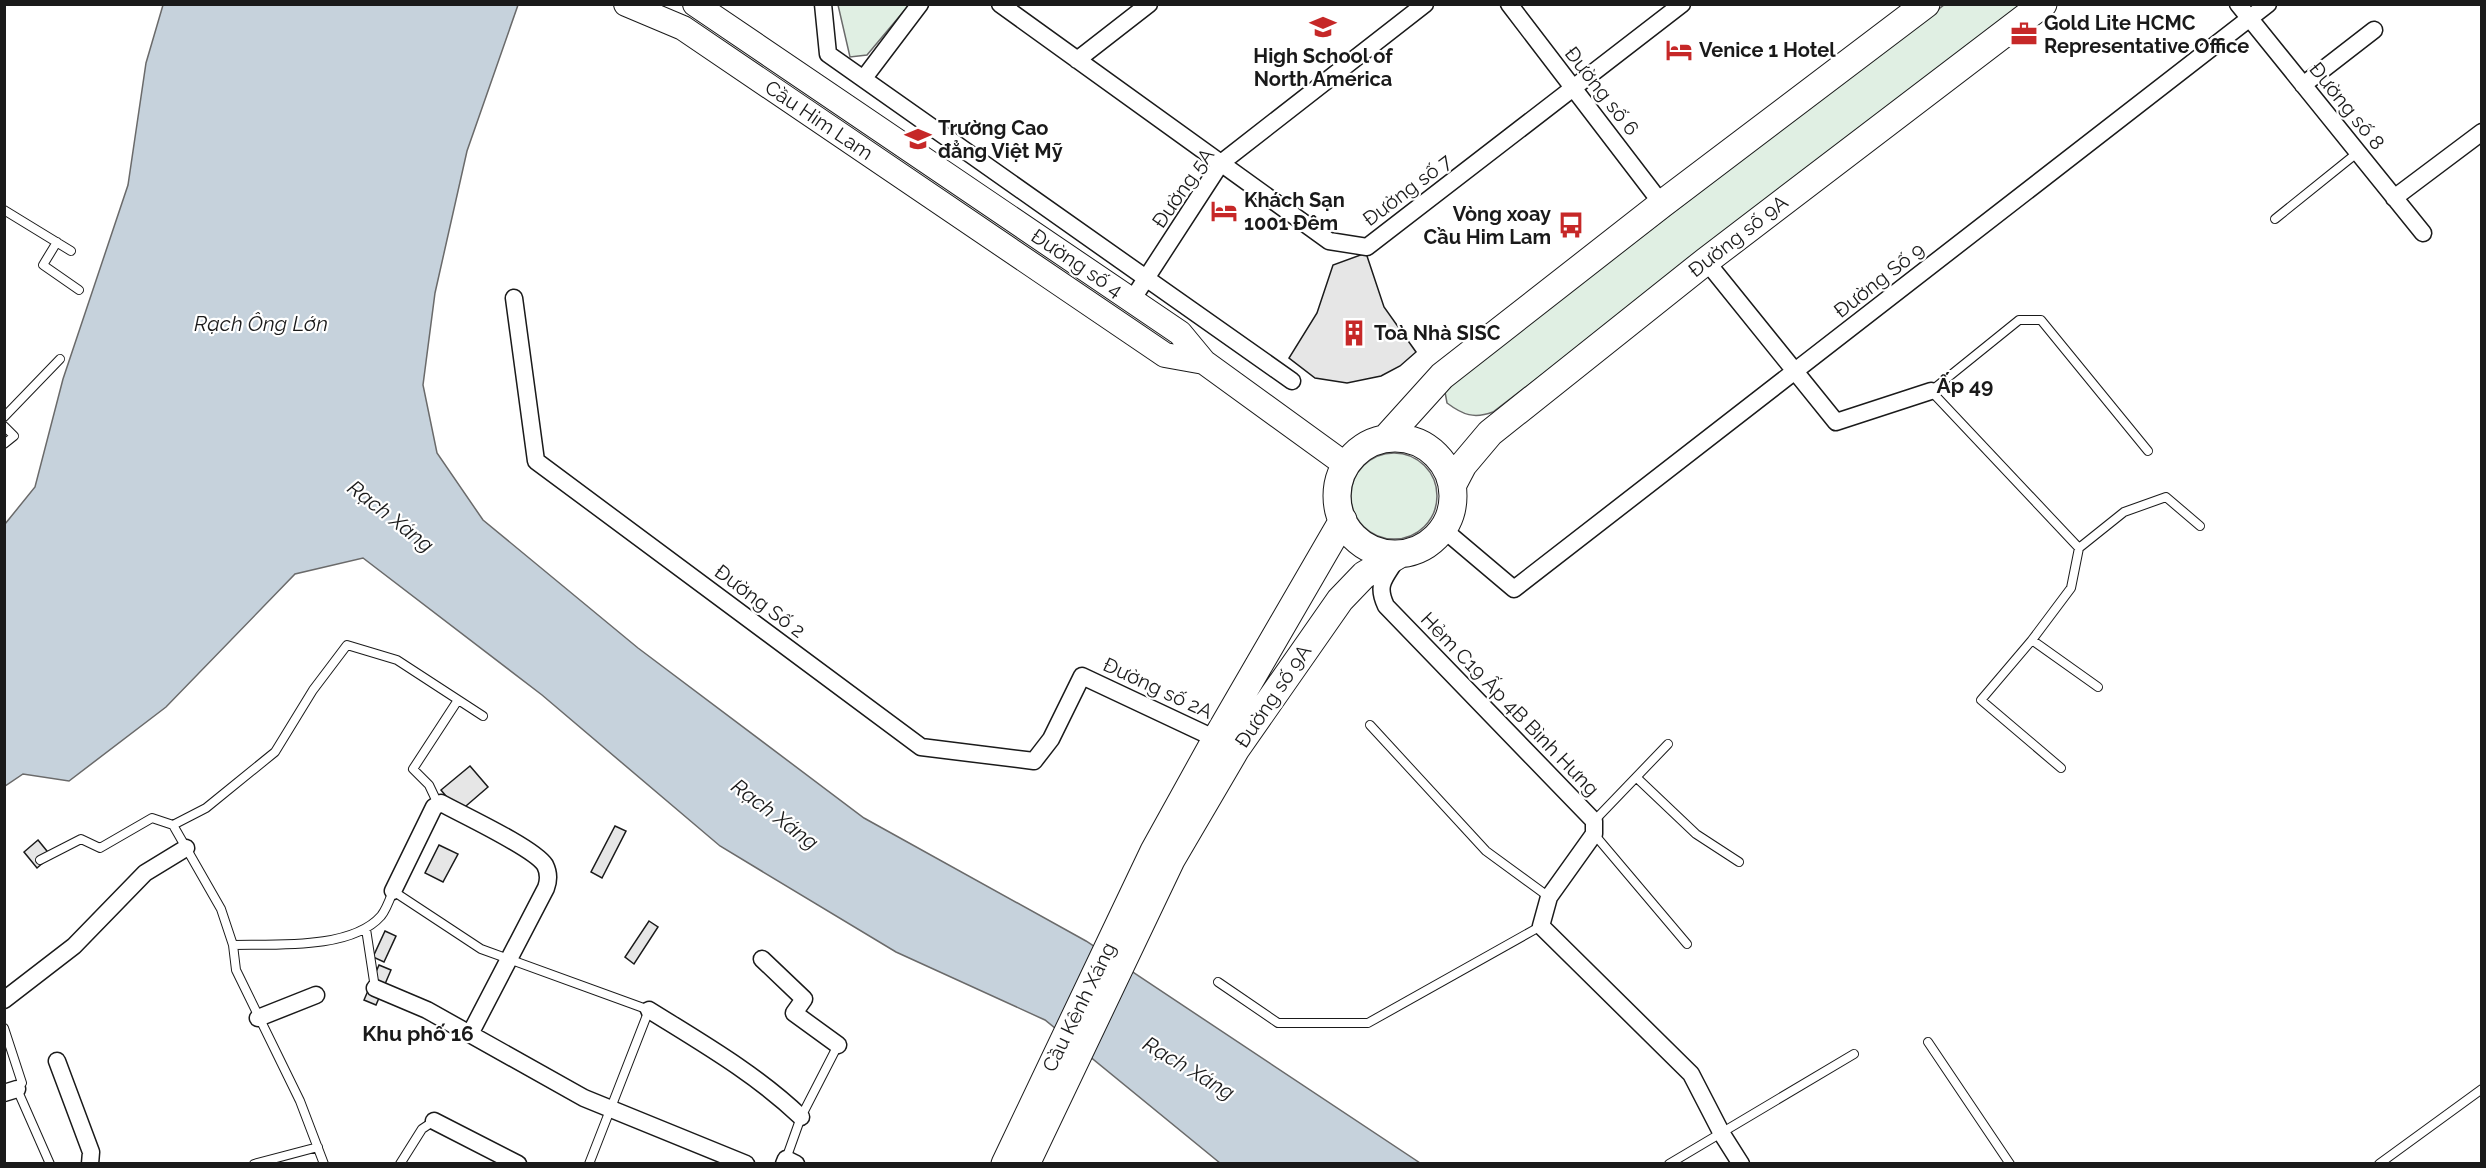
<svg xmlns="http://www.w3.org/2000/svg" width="2486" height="1168" font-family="Raleway,sans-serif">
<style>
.green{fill:#e0efe3;stroke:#6a6a6a;stroke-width:1.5}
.water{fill:#c6d2dc;stroke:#6a6a6a;stroke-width:1.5}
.building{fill:#e6e6e6;stroke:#1a1a1a;stroke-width:1.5}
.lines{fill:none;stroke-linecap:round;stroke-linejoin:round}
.lane-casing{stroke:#1a1a1a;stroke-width:10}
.street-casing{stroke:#1a1a1a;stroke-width:19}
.secondary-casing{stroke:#1a1a1a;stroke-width:26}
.primary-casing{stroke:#1a1a1a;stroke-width:29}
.lane{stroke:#fff;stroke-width:8}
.street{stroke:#fff;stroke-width:16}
.secondary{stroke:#fff;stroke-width:24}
.primary{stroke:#fff;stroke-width:27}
.labels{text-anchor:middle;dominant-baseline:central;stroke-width:4.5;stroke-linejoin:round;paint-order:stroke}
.poi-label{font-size:20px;font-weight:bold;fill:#1a1a1a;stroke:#fff;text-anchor:start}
.street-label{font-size:20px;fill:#1a1a1a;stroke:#fff}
.water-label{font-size:21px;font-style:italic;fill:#1a1a1a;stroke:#fff}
.neighbourhood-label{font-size:21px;font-weight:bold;fill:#1a1a1a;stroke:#fff}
</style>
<rect width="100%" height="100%" fill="#fff"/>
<!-- green -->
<path class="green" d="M 838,5 L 838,4 L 909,5 L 867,55 L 850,57 Z
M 1944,5 L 2026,5 L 1493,412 C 1474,419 1463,415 1447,403 L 1445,392 L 1452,382 Z
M1351 496a43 43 0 1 1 86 0a43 43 0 1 1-86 0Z"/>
<!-- water -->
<path class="water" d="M 163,5 L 518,5 L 467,151 L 435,293 L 423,385 L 437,453 L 483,520 L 638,648 L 864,818 L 1086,941 L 1420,1163 L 1220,1163 L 1045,1020 L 896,952 L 720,846 L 542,695 L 363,558 L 295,574 L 166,707 L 69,781 L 23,774 L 5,786 L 5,524 L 35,487 L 63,379 L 128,185 L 146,63 Z"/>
<!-- building -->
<path class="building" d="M 1366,253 L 1384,307 L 1416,352 L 1400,366 L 1381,376 L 1347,383 L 1315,378 L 1289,358 L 1317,313 L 1333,265 Z
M 470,766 L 488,787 L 459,812 L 441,790 Z
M 615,826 L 626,831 L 602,878 L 591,872 Z
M 38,840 L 51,856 L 37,868 L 24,852 Z
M 439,845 L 458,854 L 443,882 L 425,873 Z
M 649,921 L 658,927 L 634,964 L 625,957 Z
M 385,931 L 396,936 L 384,962 L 373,957 Z
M 379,965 L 391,970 L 376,1005 L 364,1000 Z"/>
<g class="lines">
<!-- lane casing -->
<g class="lane-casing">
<path id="lane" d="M 4,210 L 71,251
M 2275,219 L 2357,153
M 57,242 L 43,265 L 79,290
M 4,417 L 60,359
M 4,426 L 14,436 L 4,444
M 2079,548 L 2124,512 L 2166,497 L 2200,526
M 2032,640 L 1981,700 L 2061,768
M 2098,687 L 2032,640 L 2071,588 L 2079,548 L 1931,391 L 2019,320 L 2041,320 L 2148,451
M 1370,725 L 1486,851 L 1549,897
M 1637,778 L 1696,834 L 1739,862
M 438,804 L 429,785 L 413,769 L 458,700
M 1594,821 L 1668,744
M 173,825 L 206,808 L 275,752 L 313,690 L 347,645 L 397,660 L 483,716
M 173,825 L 221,909 L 233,945 L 236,970 L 300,1101 L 324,1164
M 1594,834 L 1687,944
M 40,860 L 81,839 L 100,848 L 152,818 L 173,825
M 366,929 L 375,988
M 233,945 C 274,944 351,950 381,916 C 386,910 390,899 393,891 L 481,949 L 649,1010 L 589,1164
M 1218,982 L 1278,1023 L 1368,1023 L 1541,926
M 4,1028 L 22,1083 L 17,1089 L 50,1164
M 1928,1042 L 2010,1164
M 786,1159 L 801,1117 L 838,1045
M 254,1164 L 318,1147
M 400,1164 L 422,1129 L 434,1121
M 1669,1164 L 1854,1054
M 2379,1164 L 2482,1089"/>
</g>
<!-- street casing -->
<g class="street-casing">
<path id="street" d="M 823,4 L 828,54 L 1292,381
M 1000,4 L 1329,241 L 1367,247 L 1682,4
M 1509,4 L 1662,204
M 2238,4 L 2423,233
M 1077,60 L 1149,4
M 864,78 L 920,4
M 2303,85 L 2374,30
M 2394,198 L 2482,132
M 1706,261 L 1836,422 L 1931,391
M 514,298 L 536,461 L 921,747 L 1034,761 L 1051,739 L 1082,676 L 1216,739
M 1132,300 L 1221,163 L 1425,4
M 1443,529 L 1514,589 L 2268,4
M 1396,560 C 1384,579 1376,585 1386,606 L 1594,821 L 1594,834 L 1549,897 L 1541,926 L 1691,1074 L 1722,1134 L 1741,1164
M 393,891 L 434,807 L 441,803 C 463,815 534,848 545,865 C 549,873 549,880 546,888 L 470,1034
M 762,959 L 804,999 L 794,1013 L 838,1045
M 375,988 L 427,1010 L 584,1098 L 746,1164
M 4,1000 L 74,946 L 145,873 L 186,848
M 649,1010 C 702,1043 756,1074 801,1117
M 258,1018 L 316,995
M 57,1061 L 91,1152 L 90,1164
M 4,1093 L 17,1089
M 434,1121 L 518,1164
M 784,1164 L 786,1159 L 796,1164"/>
</g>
<!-- secondary casing -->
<g class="secondary-casing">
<path id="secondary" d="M 626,4 L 683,28 L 1165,355 L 1204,362
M 695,4 L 1180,333 L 1204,362 L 1346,465"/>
</g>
<!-- primary casing -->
<g class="primary-casing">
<path id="primary" d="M 1386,438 L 1442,376 L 1662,204 L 1926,4
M1337 496a58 58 0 1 1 116 0a58 58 0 1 1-116 0Z
M 1452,486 L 1463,465 L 1490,433 L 1706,261 L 2043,4
M 1005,1164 L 1154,851 L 1216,739 L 1343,520
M 1026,1164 L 1171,860 L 1236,749 L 1340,600 L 1364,575 L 1400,554"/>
</g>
<!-- lane -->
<use href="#lane" class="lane"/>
<!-- street -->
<use href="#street" class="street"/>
<!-- secondary -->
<use href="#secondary" class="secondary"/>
<!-- primary -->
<use href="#primary" class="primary"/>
</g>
<!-- icons -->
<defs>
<g id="school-bare" transform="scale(2.07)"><path d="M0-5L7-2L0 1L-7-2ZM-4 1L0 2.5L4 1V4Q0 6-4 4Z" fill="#c62828" stroke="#fff" stroke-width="2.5" paint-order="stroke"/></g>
<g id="office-bare" transform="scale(2.07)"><path d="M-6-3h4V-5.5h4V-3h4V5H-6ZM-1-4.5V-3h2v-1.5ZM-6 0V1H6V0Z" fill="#c62828" stroke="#fff" stroke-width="2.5" paint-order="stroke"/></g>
<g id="hotel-bare" transform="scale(2.07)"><path d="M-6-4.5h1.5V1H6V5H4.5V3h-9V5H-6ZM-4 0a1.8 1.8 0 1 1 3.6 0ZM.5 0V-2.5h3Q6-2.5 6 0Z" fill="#c62828" stroke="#fff" stroke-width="2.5" paint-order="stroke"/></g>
<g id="bus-bare" transform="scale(2.07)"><path d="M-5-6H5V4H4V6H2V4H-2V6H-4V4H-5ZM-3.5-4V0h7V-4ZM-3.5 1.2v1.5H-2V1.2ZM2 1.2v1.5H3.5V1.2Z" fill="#c62828" stroke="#fff" stroke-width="2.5" paint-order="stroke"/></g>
<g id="building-bare" transform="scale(2.07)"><path d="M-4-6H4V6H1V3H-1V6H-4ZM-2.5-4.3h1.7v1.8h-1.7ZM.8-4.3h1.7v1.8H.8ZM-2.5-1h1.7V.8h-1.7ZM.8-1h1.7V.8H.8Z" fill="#c62828" stroke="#fff" stroke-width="2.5" paint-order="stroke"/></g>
</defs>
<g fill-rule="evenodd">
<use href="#school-bare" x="1323" y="27"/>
<use href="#office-bare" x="2024" y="34"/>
<use href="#hotel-bare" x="1679" y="50"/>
<use href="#school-bare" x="918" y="139"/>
<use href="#hotel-bare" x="1224" y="211"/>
<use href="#bus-bare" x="1571" y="225"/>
<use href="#building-bare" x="1354" y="333"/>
</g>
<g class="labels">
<!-- poi labels -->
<g class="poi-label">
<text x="2044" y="23">Gold Lite HCMC<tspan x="2044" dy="23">Representative Office</tspan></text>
<text x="1699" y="50">Venice 1 Hotel</text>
<text x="1323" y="56" text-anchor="middle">High School of<tspan x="1323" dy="23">North America</tspan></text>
<text x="938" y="128">Trường Cao<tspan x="938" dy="23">đẳng Việt Mỹ</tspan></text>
<text x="1244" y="200">Khách Sạn<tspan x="1244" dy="23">1001 Đêm</tspan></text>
<text x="1551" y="214" text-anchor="end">Vòng xoay<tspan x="1551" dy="23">Cầu Him Lam</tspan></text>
<text x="1374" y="333">Toà Nhà SISC</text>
</g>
<!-- street labels -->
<g class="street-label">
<text transform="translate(1602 91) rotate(52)">Đường số 6</text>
<text transform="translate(2347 106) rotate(51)">Đường số 8</text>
<text transform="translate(819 120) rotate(34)">Cầu Him Lam</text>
<text transform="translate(1183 188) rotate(-55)">Đường 5A</text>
<text transform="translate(1407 190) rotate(-37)">Đường số 7</text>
<text transform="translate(1738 236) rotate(-38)">Đường số 9A</text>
<text transform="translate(1077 263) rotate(34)">Đường số 4</text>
<text transform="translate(1879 280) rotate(-38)">Đường Số 9</text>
<text transform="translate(760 601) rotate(37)">Đường Số 2</text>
<text transform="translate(1158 688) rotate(25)">Đường số 2A</text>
<text transform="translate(1273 696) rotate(-56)">Đường số 9A</text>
<text transform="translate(1510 704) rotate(46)">Hẻm C19 Ấp 4B Bình Hưng</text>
<text transform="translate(1079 1007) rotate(-64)">Cầu Kênh Xáng</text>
</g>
<!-- water labels -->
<g class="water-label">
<text x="261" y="323">Rạch Ông Lớn</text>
<text transform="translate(391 516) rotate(38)">Rạch Xáng</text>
<text transform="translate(775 814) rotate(37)">Rạch Xáng</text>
<text transform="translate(1189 1068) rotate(31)">Rạch Xáng</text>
</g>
<!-- neighbourhood labels -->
<g class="neighbourhood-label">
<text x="1965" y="385">Ấp 49</text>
<text x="418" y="1033">Khu phố 16</text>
</g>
</g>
<!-- border -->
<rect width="2486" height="1168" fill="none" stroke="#1a1a1a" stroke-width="12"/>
</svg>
